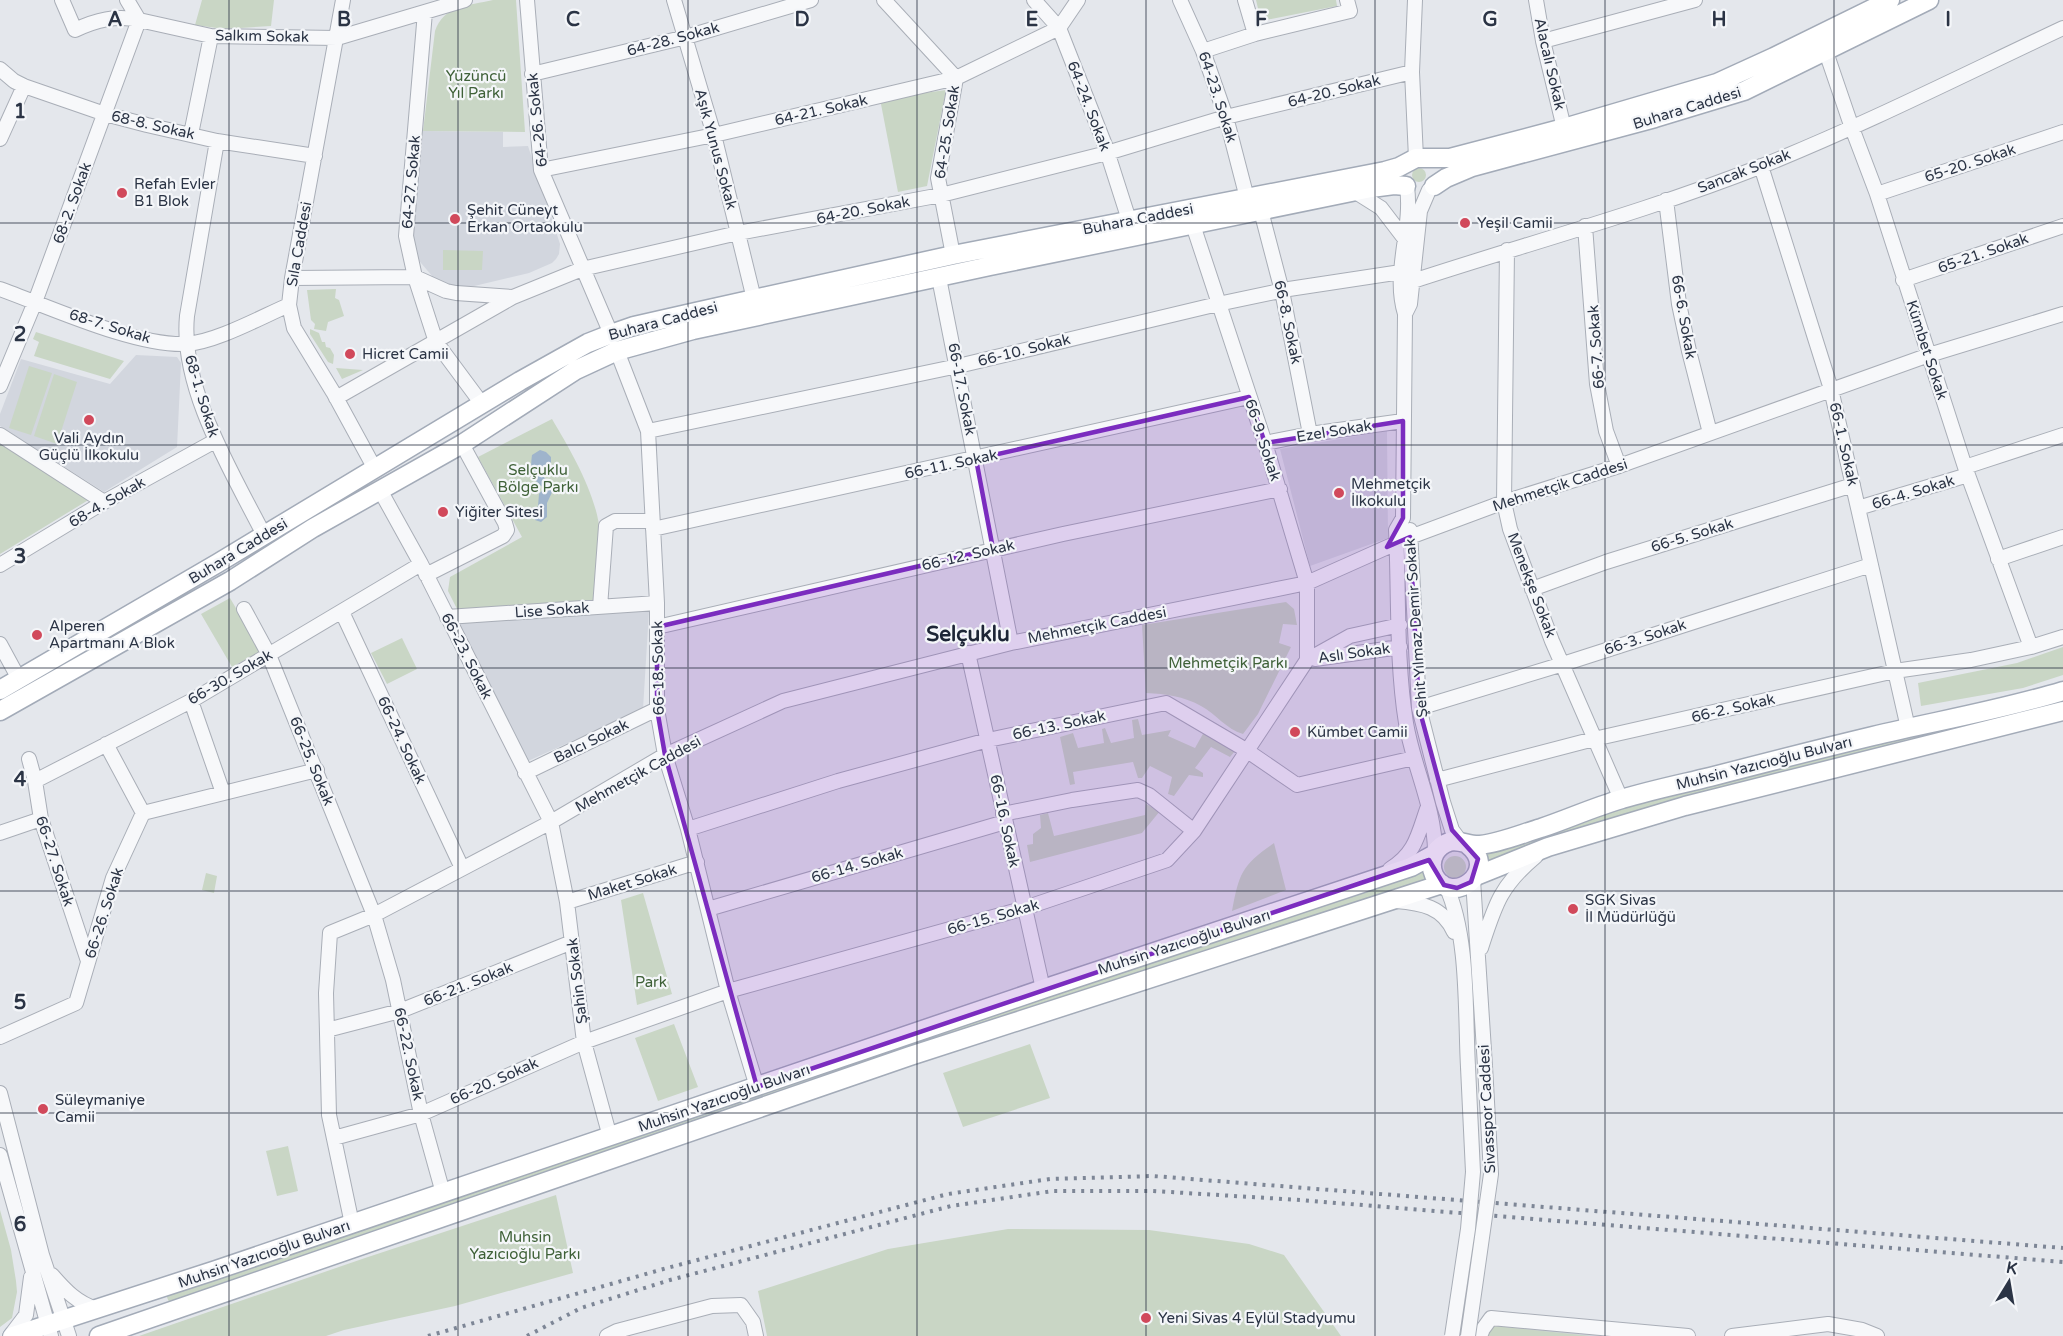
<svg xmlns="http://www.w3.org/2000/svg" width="2063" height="1336" font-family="'Varela Round',sans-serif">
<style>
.built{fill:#d2d6de}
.green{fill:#c9d6c5}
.water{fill:#9fb4cc}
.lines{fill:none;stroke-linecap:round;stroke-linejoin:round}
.minor-casing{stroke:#a9aeb7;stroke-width:16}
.major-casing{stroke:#a3abb8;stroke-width:21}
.minor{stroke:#f7f8fa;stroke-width:14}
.major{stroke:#fff;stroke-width:18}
.rail{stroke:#7d8696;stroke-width:4;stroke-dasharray:3 6;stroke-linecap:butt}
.minor-bridge-casing{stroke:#a9aeb7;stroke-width:16;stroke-linecap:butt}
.minor-bridge{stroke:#f7f8fa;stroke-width:14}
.marked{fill:#7b2cbf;fill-opacity:0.2;stroke:#7b2cbf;stroke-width:4.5;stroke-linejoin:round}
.grid{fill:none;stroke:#2b3445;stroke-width:1.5;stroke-opacity:0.55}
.poi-dot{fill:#d1495b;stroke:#f4f6f9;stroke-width:2}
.labels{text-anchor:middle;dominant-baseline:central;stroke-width:4.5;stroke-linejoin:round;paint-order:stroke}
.street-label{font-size:15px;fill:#2b3445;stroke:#f4f6f9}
.park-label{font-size:15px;fill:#3f6138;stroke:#f4f6f9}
.poi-label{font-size:15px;fill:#2b3445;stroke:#f4f6f9;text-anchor:start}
.district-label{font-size:21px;font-weight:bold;fill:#1d2536;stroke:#f4f6f9}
.grid-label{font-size:20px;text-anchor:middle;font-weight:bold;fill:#2b3445;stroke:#f4f6f9;stroke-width:4.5;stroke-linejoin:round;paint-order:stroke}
</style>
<rect width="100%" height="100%" fill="#e4e7ec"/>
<!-- built -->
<path class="built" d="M 423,131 L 503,132 L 503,147 L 528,146 L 560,244 L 559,254 L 556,259 L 552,263 L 529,273 L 470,287 L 456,287 L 443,284 L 433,277 L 415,256 L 413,241 Z
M 136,355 L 177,357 L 181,363 L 177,447 L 104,492 L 0,426 L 0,414 L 21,359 L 110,384 Z
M 1387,431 L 1388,538 L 1310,566 L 1280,449 Z
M 649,611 L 643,709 L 528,761 L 458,622 Z
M 1494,1323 L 1646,1336 L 1482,1336 Z"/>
<!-- green -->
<path class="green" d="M 202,0 L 274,0 L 271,26 L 224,29 L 195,25 Z
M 493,0 L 516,0 L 525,132 L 423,131 L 435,31 C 444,5 468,6 493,0 Z
M 1256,0 L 1336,0 L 1337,6 L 1261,21 Z
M 946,90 L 927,186 L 898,192 L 880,99 Z
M1412 175a7 7 0 1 1 14 0a7 7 0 1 1-14 0Z
M 443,250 L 483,251 L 482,270 L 443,270 Z
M 336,289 L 335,298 L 339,300 L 344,316 L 328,322 L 326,331 L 314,329 L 315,324 L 311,320 L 307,290 Z
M 310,329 L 319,333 L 322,342 L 325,342 L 326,347 L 330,348 L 334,355 L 333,364 L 328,362 L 310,334 Z
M 36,332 L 124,361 L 110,379 L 34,356 L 39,342 L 33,339 Z
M 29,366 L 52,373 L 31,435 L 9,428 Z
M 336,368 L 363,370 L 342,379 Z
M 54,374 L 77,382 L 57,444 L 34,436 Z
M 552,419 C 571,451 597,495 600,533 C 601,556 599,580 598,603 L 458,611 L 448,591 L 450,577 L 522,537 L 478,457 Z
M 0,444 L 90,499 L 0,554 Z
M 230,598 L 261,651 L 232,667 L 201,614 Z
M 1286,602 L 1294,609 L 1297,625 L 1283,624 L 1279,643 L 1291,647 L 1258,714 L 1243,734 C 1226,729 1216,714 1201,706 C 1183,696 1166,694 1146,693 L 1142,625 Z
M 402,638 L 417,669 L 387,684 L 371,653 Z
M 2063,647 L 2063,675 L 2023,688 L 1921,706 L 1918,683 L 2017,663 Z
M 2063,696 L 2063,705 L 1485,866 L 1481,851 L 1673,794 Z
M 1138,719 L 1142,735 L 1171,730 L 1168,736 L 1195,748 L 1204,732 L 1235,751 L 1230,757 L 1211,747 L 1195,768 L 1203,773 L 1203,777 L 1189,775 L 1174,796 L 1168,794 L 1172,777 L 1150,766 L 1142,778 L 1138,778 L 1133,762 L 1073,772 L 1075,784 L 1070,785 L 1060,737 L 1073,733 L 1078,748 L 1104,743 L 1102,729 L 1105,728 L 1111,743 L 1134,738 L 1132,720 Z
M 1146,804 L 1160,811 L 1142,833 L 1030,862 L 1027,845 L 1033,844 L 1033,834 L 1041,828 L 1040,815 L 1048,813 L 1054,836 L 1145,815 Z
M 1274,843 L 1286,890 L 1232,911 C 1239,873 1242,865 1274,843 Z
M1444 867a11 11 0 1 1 22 0a11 11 0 1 1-22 0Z
M 1428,866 L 1432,882 L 1244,937 L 169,1302 L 166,1295 L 1383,884 Z
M 206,873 L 217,876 L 214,893 L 202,890 Z
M 643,893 L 672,994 L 637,1005 L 621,900 Z
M 674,1024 L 698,1087 L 658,1101 L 635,1038 Z
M 1030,1044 L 1050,1098 L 963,1127 L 943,1073 Z
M 288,1146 L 298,1191 L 277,1196 L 266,1151 Z
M 556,1195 L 573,1273 L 455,1306 L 344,1330 L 326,1336 L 139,1336 L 365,1258 Z
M 0,1210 L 11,1250 L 16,1281 L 17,1292 L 12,1318 L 0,1327 Z
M 1008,1229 L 1149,1230 L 1249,1244 L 1284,1255 L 1341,1336 L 767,1336 L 758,1291 L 888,1249 Z
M 1494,1326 L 1591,1336 L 1482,1336 Z"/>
<!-- water -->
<path class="water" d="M 540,450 L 546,452 L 551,457 L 551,464 L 547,470 L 542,470 L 540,473 L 554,488 L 547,503 L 547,517 L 541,522 L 535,520 L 533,514 L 538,506 L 539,494 L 544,488 C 531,479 530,471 532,455 Z"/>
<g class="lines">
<!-- minor casing -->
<g class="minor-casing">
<path id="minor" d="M 127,0 L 139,20 L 211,36 L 337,38 L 465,0
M 343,0 L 292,278 L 289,305 L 294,328 L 333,392 L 375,469
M 527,0 L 541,170 L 611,334
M 674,0 L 714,135 L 754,299
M 884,0 L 956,78 L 938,178 L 953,255
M 1034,0 L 1059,28 L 1105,145 L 1129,220
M 1180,0 L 1203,51 L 1226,117 L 1247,198
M 1245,0 L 1255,34
M 1415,0 L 1412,72 L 1416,158
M 1536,0 L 1543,41 L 1564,128
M 425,12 L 406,236 L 415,277 L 436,342 L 482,404
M 1543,41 L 1695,0
M 1203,51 L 1255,34 L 1350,11 L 1347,0
M 1826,52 L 1852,128 L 1877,194 L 1965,467 L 2031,647
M 0,69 L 14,81 L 24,86 L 105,114 L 147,125 L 217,141 L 315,156
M 532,74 L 686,37 L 811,0
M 191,134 L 211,36
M 0,139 L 24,86
M 217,141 L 187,316 C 180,388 232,472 264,535
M 1761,166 L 1831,389 L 1908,728
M 541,170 L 714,135 L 956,78 L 1059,28 L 1078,0
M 1407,187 C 1413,229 1392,272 1405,314 L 1403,518 L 1396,530 C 1399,593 1396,661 1406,723 C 1413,766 1435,808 1435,852
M 1354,191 L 1381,208 L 1404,238
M 1877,194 L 2063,132
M 1666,200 L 1679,304 L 1689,351 L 1710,433
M 1261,211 L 1282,291 L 1310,434
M 1193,225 L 1265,443 L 1307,583 L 1307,660
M 1585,226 L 1597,384 L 1606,431 L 1619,466
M 1507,250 L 1504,502 L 1510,529 L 1552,641 L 1621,799
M 292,278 L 415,277 L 446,291 L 456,293 L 512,297
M 939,278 L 1011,643
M 1903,280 L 2063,226
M 1401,282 L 1413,281 C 1529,243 1648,211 1762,166 C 1864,125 1963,75 2063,28
M 0,289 C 50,307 134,346 186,344 C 216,342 261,317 289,305
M 1406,312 L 1410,304 L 1420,211 L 1429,190
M 617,351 L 648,431 L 657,603 L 657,709 L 665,755 L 688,829 L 728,991 L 757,1087
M 0,386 L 35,302 L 139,20 C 116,15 96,20 75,30 L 62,0
M 336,398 L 513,297 L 582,269 L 738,233 L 941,195 L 1107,153 L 1226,117 L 1412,72
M 648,431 L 958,366 L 1218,304 L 1289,289 L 1401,272
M 0,435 L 104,502
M 1265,443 L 1310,434 L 1403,421
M 1965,467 L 2063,435
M 380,490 L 421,564 L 551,822 L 567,902 L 584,1042 L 610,1137
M 1858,508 L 1968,475
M 653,529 L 1249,397
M 1410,530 L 1419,708 L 1443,802 L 1452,830 L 1461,842
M 1998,559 L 2063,537
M 0,565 L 104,502 L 215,441
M 426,575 L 503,536 L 507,530 L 505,523 L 462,444
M 1532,589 L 1606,562 L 1853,485
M 600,607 L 606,526 L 615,521 L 652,521
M 244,609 L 269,655 L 374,915 L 393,980 L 421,1114 L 443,1193
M 342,612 L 462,868
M 447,617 L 657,603
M 657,627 L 1063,534 L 1280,489
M 0,644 L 19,679
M 968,653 L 1043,989
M 1315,659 L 1400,647
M 191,701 L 223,793
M 1419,708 L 1563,664 L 1871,565
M 106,744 L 143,813
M 29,759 L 35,781 L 41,819 L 88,961
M 525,773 L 657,709
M 1437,780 L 1594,739 L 1895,671 L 1971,660 L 2031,647 L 2063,637
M 35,781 L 191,701 L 421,564
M 1003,814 L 1072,800 L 1138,790 L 1149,795 L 1194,831
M 688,829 L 838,781 L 988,740 L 1166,703 L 1246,750 L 1297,785 L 1414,758
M 0,833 L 41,819
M 1390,869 C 1415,854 1418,835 1427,809
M 1473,880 L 1485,1066
M 1446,886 C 1469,936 1465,1013 1468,1067
M 1396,901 C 1422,903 1443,907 1454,932
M 567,902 L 697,862
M 708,909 L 1005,822
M 1481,948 C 1495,905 1500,886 1536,856
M 327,1030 L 400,1011 L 572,942
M 0,1037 L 76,1003 L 113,878 L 143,813 L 317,770
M 0,1093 L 42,1255 L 69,1336
M 334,1138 L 421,1114 L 584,1042 L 728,991 L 1025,908 L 1167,860 L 1194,831 L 1307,660 L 1350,636 L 1400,625
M 0,1155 L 51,1336
M 352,1224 L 329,1115 L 326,993 L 330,933 L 374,915 L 551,822 L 665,755 L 783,701 L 1011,643 L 1307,583 L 1410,537 L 1504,502 L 1619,466 L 1929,355 L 2063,314
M 52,1275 C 65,1290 77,1303 97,1309
M 10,1336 L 26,1315 L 31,1277
M 607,1336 L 617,1331 L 712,1306 L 741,1305 L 753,1322 L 756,1336
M 1480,1336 L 1483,1329 L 1491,1318 L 1688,1336
M 1732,1336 L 1828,1324 L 1862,1330 L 1877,1336"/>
</g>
<!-- major casing -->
<g class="major-casing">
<path id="major" d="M 1434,186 L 1446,178 L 1472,167 L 1655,118 L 1744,91 L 1929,0
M 0,690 L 218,563 L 520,381 L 588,343 L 611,334 L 634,326 L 700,311 L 953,255 L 1385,171 L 1399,167 L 1416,158 L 1450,158 L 1564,128 L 1717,83 L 1774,57 L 1890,0
M 0,711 L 230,581 L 313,528 L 462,444 L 576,370 L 617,351 L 693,330 L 990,266 L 1371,188 L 1394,185 L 1406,186
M 1468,845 C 1501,871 1451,908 1434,875 C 1431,868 1431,860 1435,853 C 1438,848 1443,844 1449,842 C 1459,839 1469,846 1480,845 C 1500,843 1521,834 1541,828 C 1568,819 1594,807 1622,799 C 1651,790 1681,784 1710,777 C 1764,763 1819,749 1873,736 C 1936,721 2001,710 2063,691
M 1476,876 L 1548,847 L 1685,806 L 2063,711
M 13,1336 L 216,1270 L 1043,989 L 1411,867 L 1433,855
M 99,1336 L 910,1056 L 1442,884"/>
</g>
<!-- minor -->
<use href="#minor" class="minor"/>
<!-- major -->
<use href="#major" class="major"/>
<!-- rail -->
<path class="rail" d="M 428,1336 L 667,1268 L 948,1194 L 1050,1179 L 1153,1176 L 2063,1248
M 527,1336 L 581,1308 L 670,1280 L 951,1206 L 1053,1191 L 1153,1191 L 1300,1200 L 2063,1262"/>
<!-- minor-bridge casing -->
<g class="minor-bridge-casing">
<path id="minor-bridge" d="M 1452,1336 L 1468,1229 L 1473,1172 L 1468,1067
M 1468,1336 L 1491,1174 L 1485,1066"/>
</g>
<!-- minor-bridge -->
<use href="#minor-bridge" class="minor-bridge"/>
</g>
<!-- marked area -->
<path class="marked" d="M 1249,397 L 1265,443 L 1403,421 L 1403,518 L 1387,547 L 1410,537 L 1419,708 L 1452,830 L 1478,859 L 1471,882 L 1457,888 L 1444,885 L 1429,860 L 757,1087 L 665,755 L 657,709 L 657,627 L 993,549 L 976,459 Z"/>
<!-- grid -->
<path class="grid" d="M 229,0 L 229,1336M 458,0 L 458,1336M 688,0 L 688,1336M 917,0 L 917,1336M 1146,0 L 1146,1336M 1375,0 L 1375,1336M 1605,0 L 1605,1336M 1834,0 L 1834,1336M 0,223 L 2063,223M 0,445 L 2063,445M 0,668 L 2063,668M 0,891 L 2063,891M 0,1113 L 2063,1113"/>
<!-- markers -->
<g class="poi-dot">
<circle cx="122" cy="193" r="6"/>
<circle cx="455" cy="219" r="6"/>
<circle cx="1465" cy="223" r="6"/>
<circle cx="350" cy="354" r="6"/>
<circle cx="89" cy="420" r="6"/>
<circle cx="1339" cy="493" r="6"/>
<circle cx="443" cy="512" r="6"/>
<circle cx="37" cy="635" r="6"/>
<circle cx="1295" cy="732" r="6"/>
<circle cx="1573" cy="909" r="6"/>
<circle cx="43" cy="1109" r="6"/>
<circle cx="1146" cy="1318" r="6"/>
</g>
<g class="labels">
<!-- street labels -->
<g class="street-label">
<text transform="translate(262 36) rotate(1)">Salkım Sokak</text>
<text transform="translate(673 39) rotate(-15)">64-28. Sokak</text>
<text transform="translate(1550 64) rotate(77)">Alacalı Sokak</text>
<text transform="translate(1334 91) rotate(-14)">64-20. Sokak</text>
<text transform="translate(1218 97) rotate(72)">64-23. Sokak</text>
<text transform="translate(1089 106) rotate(69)">64-24. Sokak</text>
<text transform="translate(1687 108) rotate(-17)">Buhara Caddesi</text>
<text transform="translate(821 110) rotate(-13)">64-21. Sokak</text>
<text transform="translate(537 120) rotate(-96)">64-26. Sokak</text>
<text transform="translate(153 125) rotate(13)">68-8. Sokak</text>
<text transform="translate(947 132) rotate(-81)">64-25. Sokak</text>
<text transform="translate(716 149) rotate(75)">Aşık Yunus Sokak</text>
<text transform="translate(1970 163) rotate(-18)">65-20. Sokak</text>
<text transform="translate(1744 171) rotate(-21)">Sancak Sokak</text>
<text transform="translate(411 182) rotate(-85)">64-27. Sokak</text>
<text transform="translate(72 203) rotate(-70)">68-2. Sokak</text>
<text transform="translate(863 210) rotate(-11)">64-20. Sokak</text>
<text transform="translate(1138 219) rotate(-11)">Buhara Caddesi</text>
<text transform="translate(299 244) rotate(-80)">Sıla Caddesi</text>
<text transform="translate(1983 253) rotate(-19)">65-21. Sokak</text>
<text transform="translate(1684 317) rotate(80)">66-6. Sokak</text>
<text transform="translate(663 321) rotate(-15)">Buhara Caddesi</text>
<text transform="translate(1288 322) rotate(78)">66-8. Sokak</text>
<text transform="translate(110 326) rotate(17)">68-7. Sokak</text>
<text transform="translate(1596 347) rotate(-94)">66-7. Sokak</text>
<text transform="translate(1024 350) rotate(-14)">66-10. Sokak</text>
<text transform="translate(1927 350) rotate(72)">Kümbet Sokak</text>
<text transform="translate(962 389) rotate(79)">66-17. Sokak</text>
<text transform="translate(202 396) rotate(73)">68-1. Sokak</text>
<text transform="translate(1334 431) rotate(-9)">Ezel Sokak</text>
<text transform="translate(1263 440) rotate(72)">66-9. Sokak</text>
<text transform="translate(1844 444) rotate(77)">66-1. Sokak</text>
<text transform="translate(951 464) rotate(-12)">66-11. Sokak</text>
<text transform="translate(1560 485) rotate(-18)">Mehmetçik Caddesi</text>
<text transform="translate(1913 492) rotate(-17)">66-4. Sokak</text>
<text transform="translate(107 502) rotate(-30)">68-4. Sokak</text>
<text transform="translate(1692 535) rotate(-17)">66-5. Sokak</text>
<text transform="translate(238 551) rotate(-31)">Buhara Caddesi</text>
<text transform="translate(968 555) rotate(-13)">66-12. Sokak</text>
<text transform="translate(1532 585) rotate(69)">Menekşe Sokak</text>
<text transform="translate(552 610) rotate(-4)">Lise Sokak</text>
<text transform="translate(1097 625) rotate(-11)">Mehmetçik Caddesi</text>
<text transform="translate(1416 628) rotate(-94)">Şehit Yılmaz Demir Sokak</text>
<text transform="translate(1645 637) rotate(-18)">66-3. Sokak</text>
<text transform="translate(1354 653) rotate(-8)">Aslı Sokak</text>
<text transform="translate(467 656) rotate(63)">66-23. Sokak</text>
<text transform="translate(658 668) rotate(-91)">66-18. Sokak</text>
<text transform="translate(230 677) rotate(-30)">66-30. Sokak</text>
<text transform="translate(1733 708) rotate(-13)">66-2. Sokak</text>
<text transform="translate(1059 725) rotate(-12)">66-13. Sokak</text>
<text transform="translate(402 740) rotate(65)">66-24. Sokak</text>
<text transform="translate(591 741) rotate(-26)">Balcı Sokak</text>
<text transform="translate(312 761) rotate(68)">66-25. Sokak</text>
<text transform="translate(1764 763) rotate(-14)">Muhsin Yazıcıoğlu Bulvarı</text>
<text transform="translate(638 774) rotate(-29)">Mehmetçik Caddesi</text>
<text transform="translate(1005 821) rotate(78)">66-16. Sokak</text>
<text transform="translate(55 861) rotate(72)">66-27. Sokak</text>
<text transform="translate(857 865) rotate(-16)">66-14. Sokak</text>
<text transform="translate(632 882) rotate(-17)">Maket Sokak</text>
<text transform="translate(104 913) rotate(-72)">66-26. Sokak</text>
<text transform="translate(993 917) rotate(-16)">66-15. Sokak</text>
<text transform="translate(1184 942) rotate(-18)">Muhsin Yazıcıoğlu Bulvarı</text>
<text transform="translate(577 981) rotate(-97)">Şahin Sokak</text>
<text transform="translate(468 984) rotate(-22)">66-21. Sokak</text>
<text transform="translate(409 1054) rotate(78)">66-22. Sokak</text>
<text transform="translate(494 1081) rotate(-24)">66-20. Sokak</text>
<text transform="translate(724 1098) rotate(-19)">Muhsin Yazıcıoğlu Bulvarı</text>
<text transform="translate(1487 1109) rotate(-93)">Sivasspor Caddesi</text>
<text transform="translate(264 1254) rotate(-19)">Muhsin Yazıcıoğlu Bulvarı</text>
</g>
<!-- park labels -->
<g class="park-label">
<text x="476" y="76">Yüzüncü<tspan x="476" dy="17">Yıl Parkı</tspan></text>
<text x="538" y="470">Selçuklu<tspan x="538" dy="17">Bölge Parkı</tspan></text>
<text x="1228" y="663">Mehmetçik Parkı</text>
<text x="651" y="982">Park</text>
<text x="525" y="1237">Muhsin<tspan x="525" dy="17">Yazıcıoğlu Parkı</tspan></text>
</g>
<!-- poi labels -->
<g class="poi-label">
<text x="134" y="184">Refah Evler<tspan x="134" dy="17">B1 Blok</tspan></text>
<text x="467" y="210">Şehit Cüneyt<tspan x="467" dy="17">Erkan Ortaokulu</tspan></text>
<text x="1477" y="223">Yeşil Camii</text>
<text x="362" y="354">Hicret Camii</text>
<text x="89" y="438" text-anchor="middle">Vali Aydın<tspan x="89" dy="17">Güçlü İlkokulu</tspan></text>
<text x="1351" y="484">Mehmetçik<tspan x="1351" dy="17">İlkokulu</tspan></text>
<text x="455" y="512">Yiğiter Sitesi</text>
<text x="49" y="626">Alperen<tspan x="49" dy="17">Apartmanı A Blok</tspan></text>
<text x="1307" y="732">Kümbet Camii</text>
<text x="1585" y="900">SGK Sivas<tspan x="1585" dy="17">İl Müdürlüğü</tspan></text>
<text x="55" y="1100">Süleymaniye<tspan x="55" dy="17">Camii</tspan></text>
<text x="1158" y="1318">Yeni Sivas 4 Eylül Stadyumu</text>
</g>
<!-- district labels -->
<g class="district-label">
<text x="968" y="634">Selçuklu</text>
</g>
</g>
<g class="grid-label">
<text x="115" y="26">A</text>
<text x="344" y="26">B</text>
<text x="573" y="26">C</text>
<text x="802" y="26">D</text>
<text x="1032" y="26">E</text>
<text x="1261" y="26">F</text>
<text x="1490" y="26">G</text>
<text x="1719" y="26">H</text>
<text x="1948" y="26">I</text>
<text x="20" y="118">1</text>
<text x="20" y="341">2</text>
<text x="20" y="563">3</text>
<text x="20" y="786">4</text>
<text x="20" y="1009">5</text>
<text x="20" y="1231">6</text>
</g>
<!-- north arrow -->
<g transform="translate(2009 1282) rotate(11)" stroke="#f4f6f9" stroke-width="4.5" paint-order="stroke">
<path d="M0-4.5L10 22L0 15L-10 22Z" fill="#2b3445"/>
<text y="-9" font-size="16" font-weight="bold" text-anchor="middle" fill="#2b3445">K</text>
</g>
</svg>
